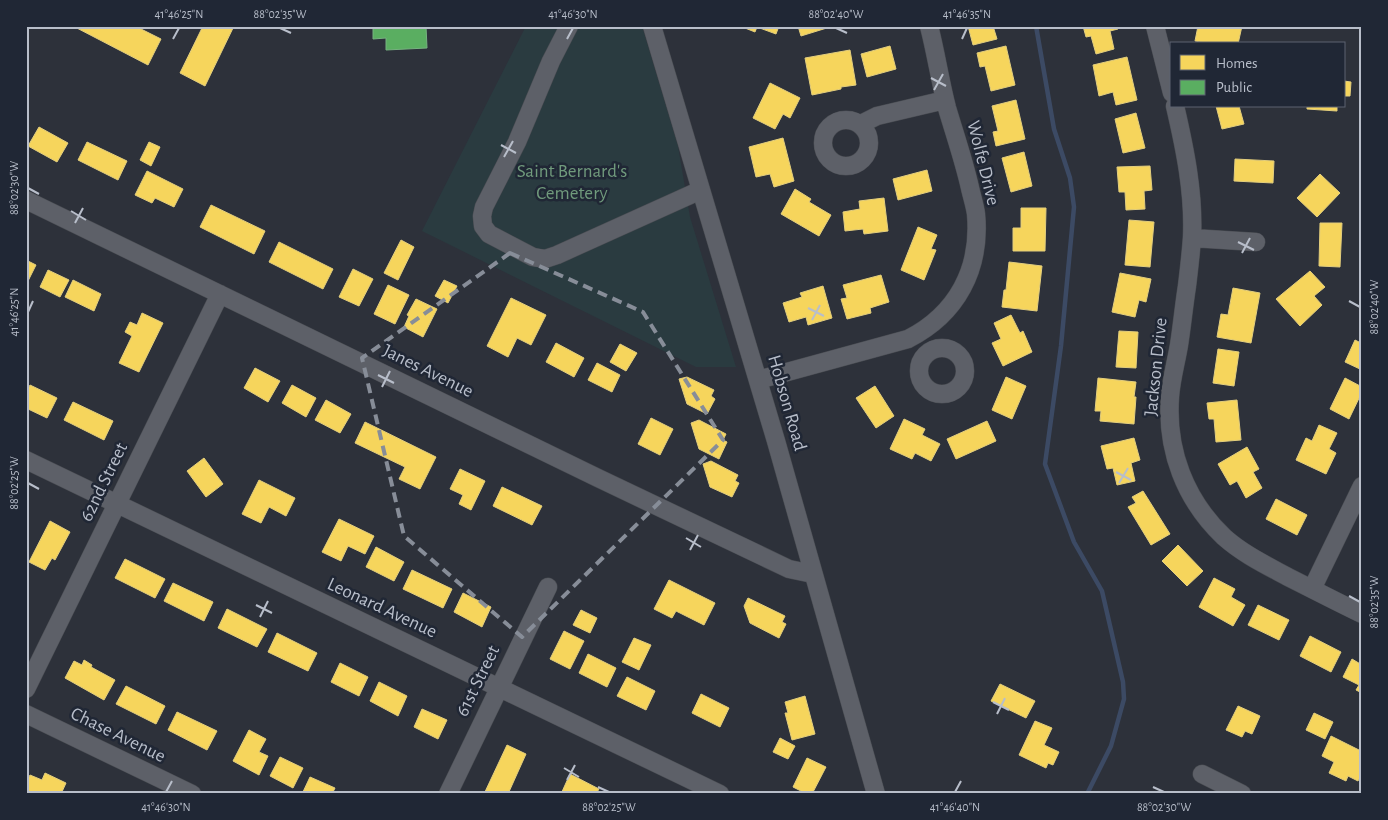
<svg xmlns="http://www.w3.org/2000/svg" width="1388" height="820" font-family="'Alegreya Sans',sans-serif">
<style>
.green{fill:#2a3b40}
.homes{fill:#f6d55c;stroke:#e3ce7d}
.public{fill:#5aae61;stroke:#76b380}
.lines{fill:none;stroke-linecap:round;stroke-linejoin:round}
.stream{stroke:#3c4a64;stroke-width:4.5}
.minor-casing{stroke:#494c52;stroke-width:19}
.minor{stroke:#5d6068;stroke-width:18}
.marked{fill:none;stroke:#878d98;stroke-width:4;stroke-dasharray:10 6;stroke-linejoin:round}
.ticks{fill:none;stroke:#b8beca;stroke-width:2}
.labels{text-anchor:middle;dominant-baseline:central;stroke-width:5;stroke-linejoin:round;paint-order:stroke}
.street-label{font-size:19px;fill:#b8beca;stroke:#202735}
.park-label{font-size:19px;fill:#709a7c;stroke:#202735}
.neatline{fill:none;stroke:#b8beca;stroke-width:2}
.ticks-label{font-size:12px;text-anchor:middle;fill:#b8beca}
</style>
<rect width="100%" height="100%" fill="#2d313a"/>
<!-- green -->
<path class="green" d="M 526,26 L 642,26 L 678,146 L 690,217 L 736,367 L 696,367 L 422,231 Z"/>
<!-- homes -->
<path class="homes" d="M 73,26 L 135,26 L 161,39 L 148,65 Z
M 203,26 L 234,26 L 205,86 L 180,73 Z
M 740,26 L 779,26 L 776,34 L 757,27 L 755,32 Z
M 798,26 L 830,26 L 830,27 L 801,36 Z
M 968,26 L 993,26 L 997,39 L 973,45 Z
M 1083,26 L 1117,26 L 1118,29 L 1110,31 L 1114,49 L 1096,54 L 1091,36 L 1086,37 Z
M 1198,26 L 1242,26 L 1238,44 L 1211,44 L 1195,41 Z
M 890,46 L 896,69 L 867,77 L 861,54 Z
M 1006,46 L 1015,85 L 991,91 L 985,66 L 980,67 L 977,53 Z
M 850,50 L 856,85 L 841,87 L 841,89 L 812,95 L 805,58 Z
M 1127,57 L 1137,100 L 1116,105 L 1113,92 L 1099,96 L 1093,65 Z
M 1344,81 L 1351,82 L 1350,96 L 1344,96 Z
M 770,83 L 800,98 L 790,118 L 783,114 L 775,129 L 753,118 Z
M 1016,100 L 1025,139 L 996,146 L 993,132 L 998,131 L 992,106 Z
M 1216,106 L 1239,106 L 1244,124 L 1222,129 Z
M 1307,106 L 1337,106 L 1337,111 L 1307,109 Z
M 1136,113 L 1145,148 L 1123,153 L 1115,119 Z
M 39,127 L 68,143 L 57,162 L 28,146 Z
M 783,138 L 794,181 L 774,187 L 770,174 L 756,177 L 749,147 Z
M 87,142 L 127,161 L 118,180 L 78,160 Z
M 149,142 L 160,147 L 151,166 L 140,160 Z
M 1024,152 L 1032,186 L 1011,192 L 1002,158 Z
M 1235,159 L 1274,161 L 1273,183 L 1234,181 Z
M 1150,166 L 1152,190 L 1144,191 L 1145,209 L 1126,210 L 1125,192 L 1119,192 L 1117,167 Z
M 927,170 L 932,191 L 898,200 L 893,179 Z
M 147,171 L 183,189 L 174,207 L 155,198 L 152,203 L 135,195 Z
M 1320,174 L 1340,193 L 1317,217 L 1297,198 Z
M 795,189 L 811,199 L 809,202 L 831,215 L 819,236 L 781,214 Z
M 884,198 L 888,231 L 864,234 L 863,229 L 845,231 L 843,212 L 860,209 L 859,201 Z
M 211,205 L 265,231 L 254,254 L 200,227 Z
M 1021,208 L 1046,208 L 1045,251 L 1013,251 L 1013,228 L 1021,228 Z
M 1129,220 L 1154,222 L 1150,267 L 1125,265 Z
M 1320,223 L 1342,223 L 1340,267 L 1319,266 Z
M 918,227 L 937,235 L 931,249 L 936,250 L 924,280 L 901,270 Z
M 401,240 L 414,247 L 398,280 L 384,273 Z
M 279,242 L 333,269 L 323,289 L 269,262 Z
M 26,260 L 36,265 L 26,285 Z
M 1009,262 L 1042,266 L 1037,311 L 1002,307 L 1004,290 L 1006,290 Z
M 353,269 L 373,279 L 359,306 L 339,297 Z
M 48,270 L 69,280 L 60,297 L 40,287 Z
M 1310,271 L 1325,287 L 1314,296 L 1322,305 L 1300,326 L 1276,299 Z
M 1120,273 L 1151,279 L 1146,302 L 1139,300 L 1135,317 L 1112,312 Z
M 881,275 L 889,302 L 870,308 L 871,313 L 847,319 L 841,299 L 847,298 L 843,285 Z
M 73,280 L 101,294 L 94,311 L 65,297 Z
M 444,280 L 457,286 L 448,303 L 435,296 Z
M 388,285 L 409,295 L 395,324 L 374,314 Z
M 823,286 L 832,318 L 808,325 L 806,317 L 789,322 L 783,303 L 802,297 L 800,293 Z
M 1233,288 L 1260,293 L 1251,343 L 1217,337 L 1221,314 L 1228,315 Z
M 511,298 L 546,315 L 531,345 L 517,338 L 508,357 L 487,346 Z
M 416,299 L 437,309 L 423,337 L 404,327 L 409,316 L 407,315 Z
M 142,313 L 163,323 L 139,372 L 119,363 L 132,336 L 125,332 L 130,322 L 137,325 Z
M 1011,315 L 1020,333 L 1023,331 L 1032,352 L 1003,366 L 992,343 L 1001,339 L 994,323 Z
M 1119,331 L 1138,332 L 1136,368 L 1116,367 Z
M 1355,340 L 1361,343 L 1362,340 L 1362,370 L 1345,362 Z
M 556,343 L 584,358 L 574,377 L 546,362 Z
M 620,344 L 637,353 L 626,371 L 610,362 Z
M 1218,349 L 1239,352 L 1234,386 L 1213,383 Z
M 597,363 L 620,375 L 612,392 L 588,380 Z
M 255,368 L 280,381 L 268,402 L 244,388 Z
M 687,377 L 714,390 L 711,396 L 715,399 L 707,414 L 687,404 L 679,379 Z
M 1006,377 L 1026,386 L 1012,419 L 992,410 Z
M 1098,378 L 1136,382 L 1134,397 L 1136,397 L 1134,424 L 1100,421 L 1101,411 L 1095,411 Z
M 1345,378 L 1362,387 L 1362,392 L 1349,419 L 1330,409 Z
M 30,385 L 57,398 L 47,418 L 26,408 L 26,393 Z
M 292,385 L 316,398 L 306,417 L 282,403 Z
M 875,386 L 894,416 L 876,428 L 856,398 Z
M 326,400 L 351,414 L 340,433 L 315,420 Z
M 1237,400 L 1241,440 L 1216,442 L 1214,419 L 1209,419 L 1207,403 Z
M 73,402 L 113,421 L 104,440 L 64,420 Z
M 651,418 L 673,429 L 660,455 L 638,444 Z
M 904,419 L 925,429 L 922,435 L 940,444 L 931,461 L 915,453 L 912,459 L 890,449 Z
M 699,420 L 726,434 L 723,440 L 727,442 L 719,459 L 699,449 L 691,423 Z
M 987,421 L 996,441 L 956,459 L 947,439 Z
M 365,422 L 436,457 L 420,489 L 399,479 L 405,467 L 355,443 Z
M 1319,425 L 1337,433 L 1329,449 L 1336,453 L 1326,474 L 1296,460 L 1306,438 L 1312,441 Z
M 1134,438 L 1140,460 L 1131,463 L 1135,481 L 1117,485 L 1113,468 L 1107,469 L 1101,446 Z
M 1247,447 L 1259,469 L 1253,472 L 1262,488 L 1246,498 L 1237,481 L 1230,485 L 1218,464 Z
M 204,458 L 223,484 L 206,497 L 187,471 Z
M 711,461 L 738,475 L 735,481 L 739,483 L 732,497 L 710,487 L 703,464 Z
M 460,469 L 485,481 L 471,510 L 459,504 L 463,495 L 450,489 Z
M 259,480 L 295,498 L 286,516 L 269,507 L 261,523 L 242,514 Z
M 502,487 L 542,506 L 532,525 L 493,506 Z
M 1143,491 L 1170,534 L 1151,545 L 1128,507 L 1136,503 L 1132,497 Z
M 1276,499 L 1307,515 L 1297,535 L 1266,519 Z
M 339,519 L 374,536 L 365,554 L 348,546 L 341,561 L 322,552 Z
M 50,521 L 70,532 L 55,560 L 52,558 L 45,570 L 29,562 Z
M 1178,545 L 1203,571 L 1187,586 L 1162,561 Z
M 376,547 L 404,562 L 394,581 L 366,567 Z
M 125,559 L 165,579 L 155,598 L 115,578 Z
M 412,570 L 452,589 L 443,608 L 403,589 Z
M 1214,578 L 1235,589 L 1231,597 L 1245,605 L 1233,626 L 1199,607 Z
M 669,580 L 715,603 L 704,625 L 676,611 L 672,618 L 654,609 Z
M 173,583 L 213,602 L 204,621 L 164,601 Z
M 463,593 L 491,607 L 482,627 L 454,612 Z
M 748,598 L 785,616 L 782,622 L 786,624 L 779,638 L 750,623 L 744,606 Z
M 1258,605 L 1289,620 L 1279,640 L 1248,625 Z
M 227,609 L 267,629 L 257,647 L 218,628 Z
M 581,610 L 597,618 L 590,633 L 573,625 Z
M 564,631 L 584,641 L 570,669 L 550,659 Z
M 277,633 L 317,653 L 308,671 L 268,652 Z
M 1310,636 L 1341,652 L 1331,672 L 1300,656 Z
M 634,638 L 651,645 L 639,670 L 622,662 Z
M 588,654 L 616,668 L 607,687 L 579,673 Z
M 1352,659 L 1362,665 L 1362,693 L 1356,690 L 1359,685 L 1343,677 Z
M 84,660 L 92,665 L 91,667 L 115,680 L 104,700 L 65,678 L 74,661 L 82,665 Z
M 340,663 L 368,677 L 359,696 L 331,682 Z
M 627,677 L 655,691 L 646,710 L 617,696 Z
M 379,682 L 407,696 L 398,716 L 370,701 Z
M 1000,684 L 1035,701 L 1026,718 L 991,701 Z
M 126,686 L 165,706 L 156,724 L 116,704 Z
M 701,694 L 729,708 L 720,727 L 692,713 Z
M 805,696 L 815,734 L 792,740 L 785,713 L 788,713 L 785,702 Z
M 1238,706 L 1260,716 L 1252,734 L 1245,731 L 1242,737 L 1226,730 Z
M 422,709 L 447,720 L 438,739 L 414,727 Z
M 177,712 L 217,731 L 207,750 L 168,730 Z
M 1314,713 L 1333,722 L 1325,739 L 1306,730 Z
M 1035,721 L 1052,728 L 1044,745 L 1059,752 L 1053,765 L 1048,763 L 1046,768 L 1019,755 Z
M 249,730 L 266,739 L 259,752 L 268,756 L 259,775 L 233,761 Z
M 1331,736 L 1361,751 L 1359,756 L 1362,757 L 1362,773 L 1358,781 L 1348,776 L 1346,781 L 1329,773 L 1334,762 L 1322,756 Z
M 780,738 L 795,746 L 788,759 L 773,752 Z
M 507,745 L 526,754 L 508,794 L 484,794 Z
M 280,757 L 303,768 L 293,788 L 270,776 Z
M 807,758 L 826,767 L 812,794 L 807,794 L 793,787 Z
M 45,773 L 66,783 L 61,794 L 26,794 L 26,783 L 30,775 L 42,780 Z
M 570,774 L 599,789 L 596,794 L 561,794 Z
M 310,777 L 335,788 L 332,794 L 302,794 Z"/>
<!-- public -->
<path class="public" d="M 373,26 L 426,26 L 427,48 L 386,50 L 386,38 L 373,39 Z"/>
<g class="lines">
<!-- stream -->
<path class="stream" d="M 1036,26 L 1054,129 L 1070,178 L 1074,207 L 1061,346 L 1045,464 L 1074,542 L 1102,591 L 1123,682 L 1124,699 L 1111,746 L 1087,794"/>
<!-- minor casing -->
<g class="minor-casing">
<path id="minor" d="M 569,26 L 551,61 L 517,142 L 484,207 L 482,216 L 483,226 L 489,234 L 533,257 L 545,259 L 557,255 L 701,190
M 652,26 L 776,441 L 876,794
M 1155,26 L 1172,93
M 1175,106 C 1185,149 1194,193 1192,237 C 1191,253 1189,269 1187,286 C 1184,305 1182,326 1179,345 C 1176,363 1171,380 1170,397 C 1166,450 1185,500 1224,537 C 1243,554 1266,565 1288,577 C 1312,589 1337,602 1362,614
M823 143a23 23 0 1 1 46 0a23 23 0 1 1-46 0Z
M 861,124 L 877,116 L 945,100
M 26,200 L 598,478 L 789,569 L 813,574
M 1192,238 L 1256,242
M919 371a23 23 0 1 1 46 0a23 23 0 1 1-46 0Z
M 758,380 L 908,339 C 957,314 981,269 976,214 C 975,206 972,197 970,188 C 964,161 955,135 947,108 C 940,81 936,53 929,26
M 26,460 L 720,794
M 1312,589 L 1362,486
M 26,689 L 220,294
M 26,714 L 192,794
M 1202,774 L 1242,794
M 448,794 L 548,587"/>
</g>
<!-- minor -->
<use href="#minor" class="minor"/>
</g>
<!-- marked area -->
<path class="marked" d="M 510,253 L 643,312 L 723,440 L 522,637 L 404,536 L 362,358 Z"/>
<!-- ticks -->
<path class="ticks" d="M 280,28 L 291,33M 836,28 L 847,33M 173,39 L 179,28M 567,39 L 573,28M 962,39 L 967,28M 931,78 L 946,86M 934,90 L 943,74M 501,145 L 516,153M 504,157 L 513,141M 28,188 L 39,194M 71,211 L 86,220M 75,223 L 83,208M 1238,242 L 1254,250M 1242,253 L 1250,238M 1349,301 L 1360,307M 808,308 L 824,316M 28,312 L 33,301M 812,320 L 820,305M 378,375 L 394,383M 382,387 L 390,371M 1116,472 L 1131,480M 28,483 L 39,489M 1119,483 L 1128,468M 686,538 L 701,547M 690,550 L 698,535M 1349,596 L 1360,602M 256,605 L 272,613M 260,617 L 268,601M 993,702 L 1009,710M 997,714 L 1005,698M 564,768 L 579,777M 567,780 L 575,765M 598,787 L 609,792M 1153,787 L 1164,792M 166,792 L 172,781M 955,792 L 961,781"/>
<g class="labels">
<!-- street labels -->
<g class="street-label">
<text transform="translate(983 163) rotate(76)">Wolfe Drive</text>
<text transform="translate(1156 367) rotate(-84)">Jackson Drive</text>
<text transform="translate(428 371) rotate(26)">Janes Avenue</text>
<text transform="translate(787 403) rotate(74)">Hobson Road</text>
<text transform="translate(104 482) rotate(-64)">62nd Street</text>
<text transform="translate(382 608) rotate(25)">Leonard Avenue</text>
<text transform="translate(478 681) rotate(-64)">61st Street</text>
<text transform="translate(118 735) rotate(26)">Chase Avenue</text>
</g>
<!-- park labels -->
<g class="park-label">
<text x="572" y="171">Saint Bernard's<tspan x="572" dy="22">Cemetery</tspan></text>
</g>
</g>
<!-- border -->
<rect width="1388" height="820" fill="none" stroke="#202735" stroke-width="55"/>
<!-- legend -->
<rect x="1170" y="42" width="175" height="65" fill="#202735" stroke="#5d6371"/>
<rect x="1180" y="55" width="25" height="15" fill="#f6d55c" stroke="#5d6371"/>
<text x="1216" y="68" font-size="15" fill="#b8beca">Homes</text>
<rect x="1180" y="80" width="25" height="15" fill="#5aae61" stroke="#5d6371"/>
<text x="1216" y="92" font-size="15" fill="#b8beca">Public</text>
<rect x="28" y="28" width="1332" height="764" class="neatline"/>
<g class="ticks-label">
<text x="179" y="18">41°46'25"N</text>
<text x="280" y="18">88°02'35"W</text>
<text x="573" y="18">41°46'30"N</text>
<text x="836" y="18">88°02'40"W</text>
<text x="967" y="18">41°46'35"N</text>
<text transform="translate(14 188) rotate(-90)" y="4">88°02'30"W</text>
<text transform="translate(1374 307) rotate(-90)" y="4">88°02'40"W</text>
<text transform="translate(14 312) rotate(-90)" y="4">41°46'25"N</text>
<text transform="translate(14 483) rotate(-90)" y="4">88°02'25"W</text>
<text transform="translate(1374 602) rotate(-90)" y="4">88°02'35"W</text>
<text x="166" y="811">41°46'30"N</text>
<text x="609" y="811">88°02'25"W</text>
<text x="955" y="811">41°46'40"N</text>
<text x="1164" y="811">88°02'30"W</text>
</g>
</svg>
